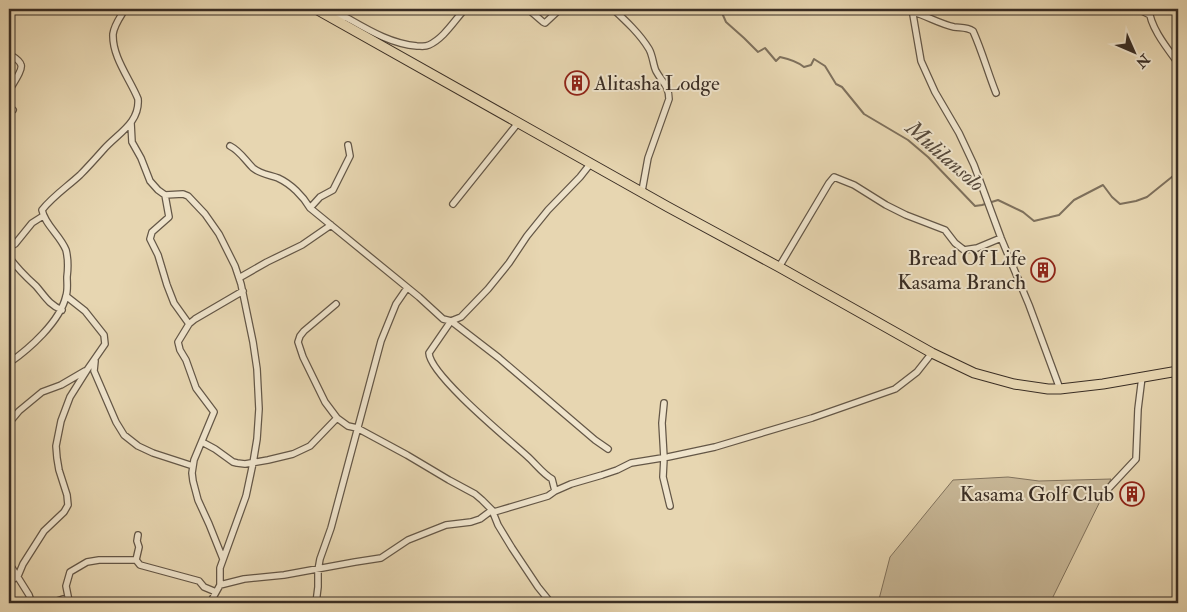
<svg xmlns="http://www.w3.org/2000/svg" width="1187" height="612" font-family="'IM FELL Double Pica',serif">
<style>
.green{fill:#c9b999;stroke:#81735e}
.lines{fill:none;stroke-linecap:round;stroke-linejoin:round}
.stream{stroke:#7e705c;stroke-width:2}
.street-casing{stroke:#645747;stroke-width:8}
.primary-casing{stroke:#392d24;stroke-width:11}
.street{stroke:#efe4cc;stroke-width:5.5}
.primary{stroke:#e7d6b1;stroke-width:9}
.labels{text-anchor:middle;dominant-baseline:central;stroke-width:4;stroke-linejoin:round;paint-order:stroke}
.poi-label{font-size:21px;fill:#392d24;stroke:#efe4cc;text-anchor:end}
.water-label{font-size:22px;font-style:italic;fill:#56493b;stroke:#efe4cc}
</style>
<rect width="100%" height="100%" fill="#e7d6b1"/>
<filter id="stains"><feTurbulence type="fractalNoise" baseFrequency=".004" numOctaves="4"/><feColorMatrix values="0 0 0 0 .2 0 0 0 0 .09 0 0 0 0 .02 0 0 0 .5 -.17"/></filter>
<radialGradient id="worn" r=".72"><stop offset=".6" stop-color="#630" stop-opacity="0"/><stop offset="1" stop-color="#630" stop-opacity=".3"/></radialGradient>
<!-- green -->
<path class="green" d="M 1008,477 L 1039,481 L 1111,479 L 1050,603 L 878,603 L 890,557 L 953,480 Z"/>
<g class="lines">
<!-- stream -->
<path class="stream" d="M 718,9 L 722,13 L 726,22 L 744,38 L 758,52 L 765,48 L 776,61 L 780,57 C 789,59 797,61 804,67 L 811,65 L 814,59 L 825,66 L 836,84 L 842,87 L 864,114 L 908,140 L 928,157 L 975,206 L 982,205 L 998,200 L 1023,212 L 1034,221 L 1059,215 L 1074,200 L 1103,185 L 1112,197 L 1120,204 L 1136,201 L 1147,197 L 1178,172"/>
<!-- street casing -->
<g class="street-casing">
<path id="street" d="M 528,9 L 543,22 L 545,23 L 560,9
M 613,9 C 626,21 640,34 649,49 C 653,56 653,65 656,71 C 662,82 669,86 669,99 L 648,158 L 642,191
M 912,9 L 921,61 L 935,92 L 959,133 L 974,165 L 1001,238 L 1029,305 L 1060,389
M 1138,9 L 1150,15
M 1149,9 C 1150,27 1167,48 1178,63
M 913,12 C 927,16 940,24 954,27 C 961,28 967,27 973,31 C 982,51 988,73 996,93
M 333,18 L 345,17 L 349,19 C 370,31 392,44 417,46 C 421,46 425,47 429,45 C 444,38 454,21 465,9
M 9,54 C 12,56 20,60 21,65 C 23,70 12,85 9,91
M 9,107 L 13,110
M 131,123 L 132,142 L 141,158 L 150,181 L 158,190 L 165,195 L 183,194 L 188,196 L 205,214 L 219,234 L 235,266 L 241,284 L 253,342 L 257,369 L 259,409 L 257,439 L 253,463 L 246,496 L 220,568 L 220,585 L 210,603
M 230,146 C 240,151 245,160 253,168 C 260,174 270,175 278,178 C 291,184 303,196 310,208 L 419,297 L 443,319 L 451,321 L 499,358 L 595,440 L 608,449
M 165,195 L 169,217 L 152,232 L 150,239 L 158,255 L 167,285 L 174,303 L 189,324
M 453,204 L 518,123
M 310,208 L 320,197 L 333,190 L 350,156 L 348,145
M 9,247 L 15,244 L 32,223 L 43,216
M 9,257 C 17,268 26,277 36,286 C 44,295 49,305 62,310
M 779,267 L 829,183 L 834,177 L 854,185 L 886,205 L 906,215 L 945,230 L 955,243 L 964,250 L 977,248 L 1001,238
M 239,278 L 267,262 L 302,245 L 331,225
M 336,304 L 304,331 L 300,336 L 298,342 L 303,357 L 325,402 L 337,418 L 348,426 L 357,428 L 407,455 L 449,480 L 475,494 L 482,500 L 492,510 L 498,525 L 512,548 L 538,587 L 551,603
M 95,361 L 94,371 L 116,422 L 124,435 L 138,446 L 153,453 L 193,466
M 9,363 C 29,349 60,322 66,296 C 68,290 67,283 67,277 C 68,269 68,258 66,250 C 60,235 45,225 42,210 C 53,196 67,187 80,175 C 88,167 96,158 104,149 C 117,134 140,123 138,99 C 130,79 112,57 113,34 C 114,25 121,16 125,9
M 664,403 L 662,423 L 664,458 L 663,477 L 670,506
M 9,423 L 19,411 L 42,392 L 61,385 L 85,371
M 202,442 L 215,449 L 233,462 L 237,463 L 245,464 L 268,460 L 293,454 L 310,446 L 337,418
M 1108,489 L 1136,459 L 1138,409 L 1142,377
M 555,491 L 571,484 L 602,475 L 617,470 L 631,463 L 668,457 L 715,447 L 812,418 L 895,389 L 917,372 L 932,353
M 138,535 L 137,541 L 139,547 L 136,560 L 140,565 L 199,581 L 204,587 L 216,592
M 223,559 L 209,524 L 198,500 L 193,481 L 192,473 L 194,460 L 214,412 L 196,388 L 186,360 L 180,350 L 178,342 L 189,324 L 195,319 L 243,291
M 9,563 L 29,595 L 31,601 L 34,603
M 9,582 L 18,576 L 23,564 L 44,531 L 64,512 L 68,505 L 67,495 L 59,470 L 57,458 L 56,446 L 61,421 L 70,397 L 87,370 L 105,344 L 104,335 L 85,311 L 66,296
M 220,585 L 244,579 L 284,575 L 355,562 L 381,558 L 408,540 L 446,525 L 471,522 L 480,519 L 492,510 L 494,512 L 548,496 L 555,491 L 552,479 C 543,474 535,463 527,456 C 508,439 430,375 429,353 L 451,321 L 461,317 L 488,289 L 509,263 L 527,236 L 548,210 L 580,177 L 591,163
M 69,601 L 66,586 L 70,572 L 87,562 L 99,560 L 136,560
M 55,603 L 57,601 L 63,599 L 73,603
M 316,603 L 318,587 L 318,570 L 320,559 L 331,528 L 381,341 L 396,304 L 407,288"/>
</g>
<!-- primary casing -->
<g class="primary-casing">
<path id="primary" d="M 316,9 L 668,207 L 779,267 L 932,353 L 974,373 L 1014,384 L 1048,389 L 1060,389 L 1103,384 L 1178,371"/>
</g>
<!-- street -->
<use href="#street" class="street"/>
<!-- primary -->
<use href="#primary" class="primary"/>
</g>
<!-- icons -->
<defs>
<g id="building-ring" transform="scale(1.25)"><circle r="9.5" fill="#efe4cc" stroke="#8f2418" stroke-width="1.5"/><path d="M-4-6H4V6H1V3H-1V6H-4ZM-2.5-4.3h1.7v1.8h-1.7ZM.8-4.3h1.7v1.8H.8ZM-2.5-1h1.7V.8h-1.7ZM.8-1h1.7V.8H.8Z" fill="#8f2418"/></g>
</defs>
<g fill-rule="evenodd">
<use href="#building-ring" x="577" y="83"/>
<use href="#building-ring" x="1043" y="270"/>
<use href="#building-ring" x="1132" y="494"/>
</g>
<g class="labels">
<!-- poi labels -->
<g class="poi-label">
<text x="594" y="83" text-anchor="start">Alitasha Lodge</text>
<text x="1026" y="258">Bread Of Life<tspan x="1026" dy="24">Kasama Branch</tspan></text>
<text x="1114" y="494">Kasama Golf Club</text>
</g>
<!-- water labels -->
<g class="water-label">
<text transform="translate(945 156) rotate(41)">Mulilansolo</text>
</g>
</g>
<!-- margin -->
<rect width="1187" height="612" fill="none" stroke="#e7d6b1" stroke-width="30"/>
<rect x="10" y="10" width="1167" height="592" fill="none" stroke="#392d24" stroke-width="2.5"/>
<rect x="15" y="15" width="1157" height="582" fill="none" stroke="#392d24"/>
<!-- north arrow -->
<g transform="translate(1134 52) rotate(135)" stroke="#efe4cc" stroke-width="4" paint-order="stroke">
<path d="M0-4L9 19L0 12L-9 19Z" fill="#392d24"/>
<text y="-8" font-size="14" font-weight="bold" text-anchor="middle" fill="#392d24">N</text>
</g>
<rect width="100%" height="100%" filter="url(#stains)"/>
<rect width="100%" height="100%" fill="url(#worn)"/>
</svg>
